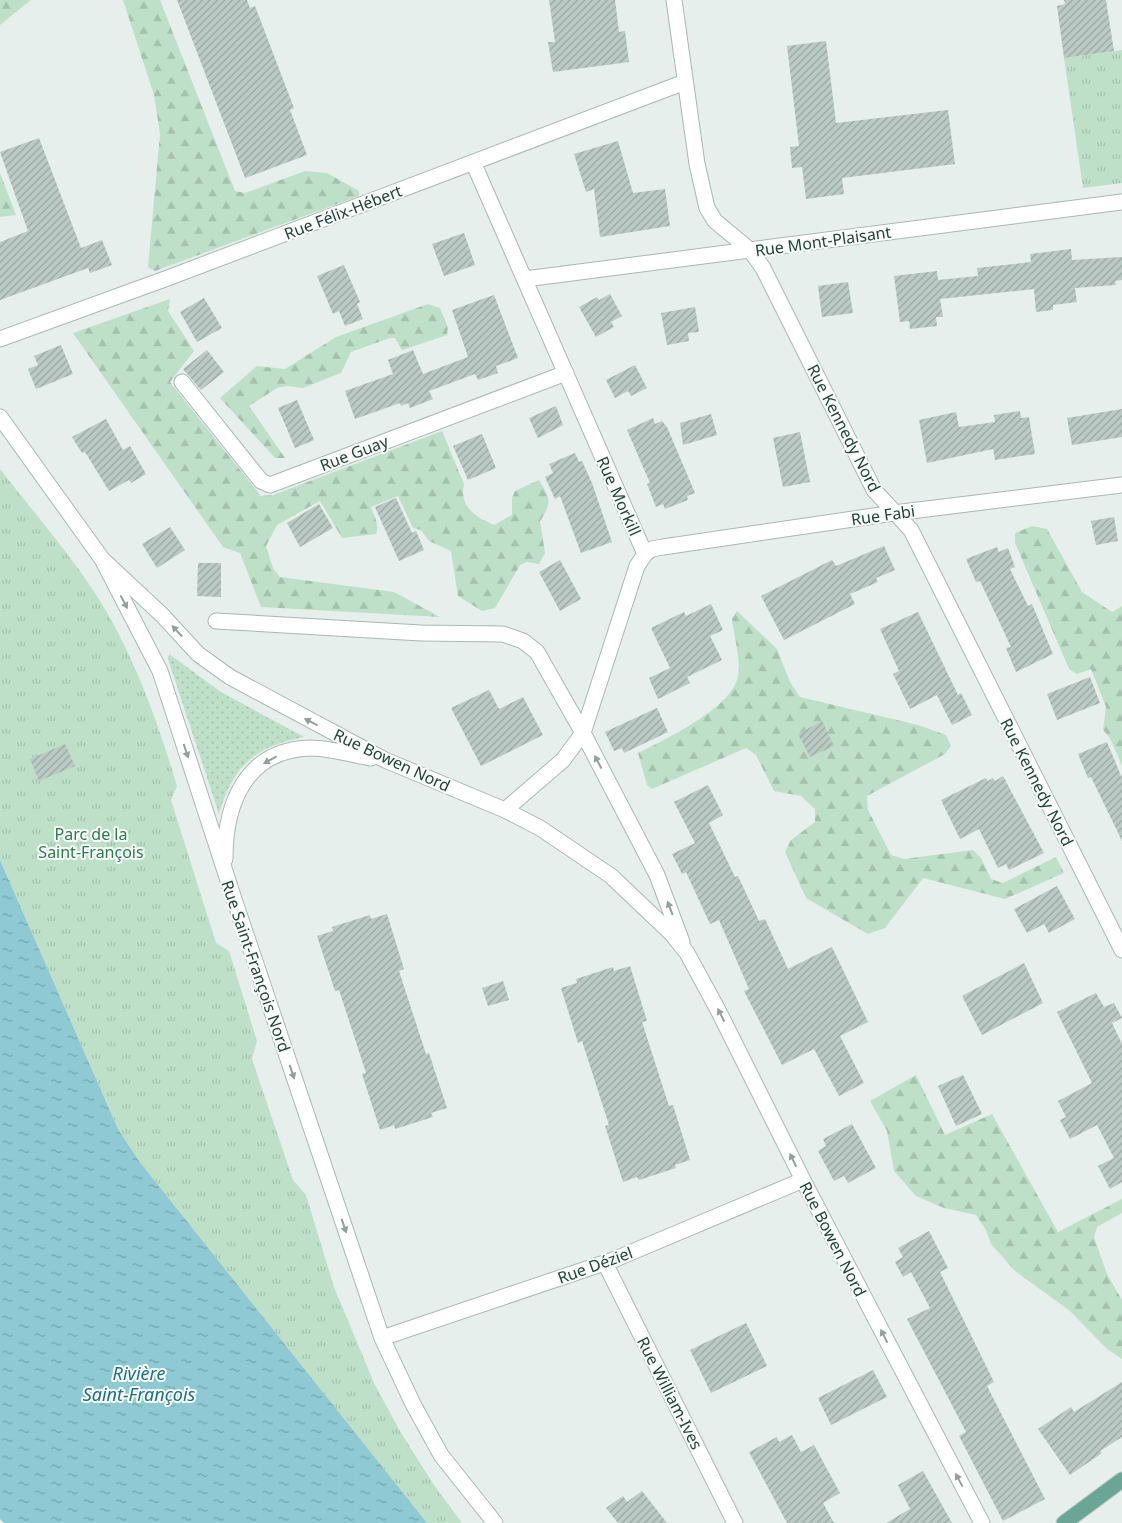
<svg xmlns="http://www.w3.org/2000/svg" width="1122" height="1523" font-family="'Noto Sans',sans-serif">
<style>
.grass{fill:url(#grass-dots)}
.forest{fill:url(#forest-firs)}
.park{fill:url(#park-tufts)}
.water{fill:url(#water-ripples)}
.building{fill:url(#building-hatch)}
.lines{fill:none;stroke-linecap:round;stroke-linejoin:round}
.minor-casing{stroke:#a8b8b2;stroke-width:17}
.major-casing{stroke:#c2cac8;stroke-width:17}
.minor{stroke:#fff;stroke-width:15}
.major{stroke:#6aa596;stroke-width:15}
.oneway{fill:#92a09c}
.labels{text-anchor:middle;dominant-baseline:central;stroke-width:4;stroke-linejoin:round;paint-order:stroke}
.street-label{font-size:16px;fill:#24423a;stroke:#f7fbf9}
.park-label{font-size:16px;fill:#2d7a4b;stroke:#f7fbf9}
.water-label{font-size:18px;font-style:italic;fill:#1c6f80;stroke:#f7fbf9}
</style>
<defs>
<pattern id="grass-dots" width="8" height="8" patternUnits="userSpaceOnUse" patternTransform="scale(1.25)"><rect width="8" height="8" fill="#bfe0c8"/><path d="M2 2h.1M6 6h.1" fill="none" stroke="#a4c1ad" stroke-width="1.8" stroke-linecap="round"/></pattern>
<pattern id="forest-firs" width="22" height="20" patternUnits="userSpaceOnUse" patternTransform="scale(1.25)"><rect width="22" height="20" fill="#bfe0c8"/><path d="M5 1l3.5 6h-7zM16 11l3.5 6h-7z" fill="#a4c1ad"/></pattern>
<pattern id="park-tufts" width="24" height="20" patternUnits="userSpaceOnUse" patternTransform="scale(1.25)"><rect width="24" height="20" fill="#bfe0c8"/><path d="M3 7l-1-3M5 7V3M7 7l1-3M15 17l-1-3M17 17v-4M19 17l1-3" fill="none" stroke="#a4c1ad"/></pattern>
<pattern id="water-ripples" width="26" height="14" patternUnits="userSpaceOnUse" patternTransform="scale(1.25)"><rect width="26" height="14" fill="#8ec9d4"/><path d="M2 4q2-2 4 0t4 0M15 11q2-2 4 0t4 0" fill="none" stroke="#74a5ad"/></pattern>
<pattern id="building-hatch" width="6" height="6" patternUnits="userSpaceOnUse" patternTransform="scale(1.25)"><rect width="6" height="6" fill="#bbcac4"/><path d="M-1 1l2-2M0 6l6-6M5 7l2-2" fill="none" stroke="#98a6a0"/></pattern>
</defs>
<rect width="100%" height="100%" fill="#e6efeb"/>
<!-- grass -->
<path class="grass" d="M 169,654 L 221,692 L 304,737 C 255,747 233,765 219,814 L 168,659 Z"/>
<!-- forest -->
<path class="forest" d="M 0,0 L 31,0 L 0,25 Z
M 123,0 L 160,0 L 235,191 L 245,193 L 305,171 L 327,173 L 359,191 L 359,196 L 155,271 L 148,267 L 160,134 L 154,95 Z
M 0,173 L 16,215 L 0,217 Z
M 170,299 L 168,311 L 194,351 L 170,382 L 261,496 L 273,495 L 442,431 L 464,484 C 459,506 475,517 494,525 L 512,515 L 512,498 L 515,491 L 539,480 C 550,499 553,501 540,521 L 545,553 L 539,564 L 527,562 L 520,565 L 495,608 L 482,611 L 458,596 L 451,551 L 429,541 L 421,530 L 413,528 L 398,496 L 371,507 C 374,516 380,525 376,534 L 342,538 L 320,501 L 277,525 L 266,546 L 273,568 L 280,577 L 394,592 L 440,617 L 261,607 L 240,553 L 223,547 L 73,333 Z
M 428,304 L 440,308 L 448,327 L 447,335 L 402,350 L 395,338 L 390,338 L 351,352 L 341,373 L 303,388 L 287,386 L 277,388 L 249,406 L 285,458 L 275,458 L 220,398 L 257,366 L 285,369 L 336,337 Z
M 1032,526 L 1047,529 L 1082,592 L 1112,612 L 1122,606 L 1122,766 L 1110,738 L 1103,730 L 1106,707 L 1091,669 L 1077,674 L 1069,669 L 1015,543 L 1015,533 Z
M 737,611 L 777,649 L 790,682 L 800,697 L 918,725 L 946,735 L 951,746 L 945,754 L 867,796 L 868,810 L 891,855 L 904,859 L 973,850 L 981,858 L 991,879 L 1003,883 L 1056,857 L 1064,873 L 1005,899 L 923,878 L 885,928 L 868,934 L 806,898 L 785,852 L 791,840 L 815,822 L 815,809 L 801,796 L 774,791 L 756,755 L 746,748 L 652,789 L 647,785 L 638,753 C 665,740 733,707 738,676 C 741,661 734,635 732,619 Z
M 916,1075 L 945,1135 L 992,1114 L 1058,1232 L 1122,1199 L 1122,1213 L 1097,1227 L 1094,1237 L 1107,1274 L 1122,1300 L 1122,1359 L 1107,1349 L 1070,1311 L 1015,1271 L 991,1244 L 986,1230 L 976,1215 L 944,1208 L 916,1196 L 894,1171 L 887,1131 L 870,1101 Z"/>
<!-- park -->
<path class="park" d="M 1122,50 L 1122,183 L 1083,188 L 1064,58 Z
M 0,469 C 31,509 65,548 93,590 C 133,651 156,717 177,786 L 171,800 L 216,943 L 229,951 L 257,1041 L 252,1059 L 293,1180 L 306,1195 L 334,1287 L 374,1383 L 401,1433 L 434,1485 L 462,1523 L 427,1523 L 139,1161 L 118,1129 L 0,860 Z"/>
<!-- water -->
<path class="water" d="M 0,860 L 118,1129 L 139,1161 L 427,1523 L 4,1523 L 0,1519 Z"/>
<!-- building -->
<path class="building" d="M 177,0 L 247,0 L 250,8 L 255,6 L 294,108 L 290,110 L 307,155 L 245,178 Z
M 549,0 L 615,0 L 619,32 L 625,31 L 629,62 L 553,72 L 548,42 L 555,42 Z
M 1064,0 L 1106,0 L 1114,51 L 1064,58 L 1057,6 L 1065,4 Z
M 826,41 L 836,123 L 948,110 L 955,164 L 842,178 L 844,194 L 806,199 L 802,167 L 792,168 L 790,147 L 799,146 L 787,46 Z
M 39,138 L 81,248 L 102,240 L 112,265 L 90,273 L 88,268 L 0,300 L 0,242 L 28,231 L 0,152 Z
M 618,141 L 633,193 L 665,189 L 670,226 L 600,237 L 594,189 L 586,192 L 574,154 Z
M 464,233 L 475,265 L 444,276 L 432,244 Z
M 1071,249 L 1072,260 L 1122,257 L 1122,280 L 1115,281 L 1116,285 L 1075,288 L 1077,302 L 1053,305 L 1053,310 L 1036,312 L 1034,289 L 940,299 L 943,317 L 936,317 L 937,326 L 910,329 L 909,321 L 900,322 L 894,276 L 937,271 L 938,280 L 978,276 L 977,268 L 1031,262 L 1030,254 Z
M 344,265 L 360,302 L 357,304 L 363,319 L 345,326 L 339,311 L 333,314 L 317,276 Z
M 848,282 L 853,313 L 822,317 L 818,286 Z
M 610,294 L 622,316 L 611,322 L 614,327 L 596,337 L 579,307 L 597,297 L 599,300 Z
M 494,295 L 518,358 L 496,366 L 498,373 L 478,380 L 475,374 L 429,391 L 433,399 L 410,408 L 408,403 L 401,406 L 400,403 L 355,419 L 345,391 L 393,374 L 388,360 L 413,350 L 423,374 L 468,357 L 452,310 Z
M 204,298 L 222,328 L 197,342 L 180,312 Z
M 695,307 L 699,332 L 688,333 L 689,341 L 667,345 L 661,313 Z
M 61,345 L 73,374 L 36,389 L 28,369 L 38,365 L 34,356 Z
M 207,350 L 224,372 L 201,390 L 183,369 Z
M 635,365 L 647,388 L 631,396 L 628,391 L 615,398 L 606,380 Z
M 297,400 L 314,440 L 295,448 L 278,408 Z
M 556,406 L 563,425 L 538,438 L 529,418 Z
M 1122,409 L 1122,437 L 1072,445 L 1067,418 Z
M 1020,411 L 1021,418 L 1029,417 L 1035,454 L 995,460 L 993,449 L 927,463 L 919,420 L 956,412 L 959,427 L 995,422 L 994,415 Z
M 711,414 L 717,435 L 683,445 L 680,423 Z
M 653,418 L 655,424 L 662,421 L 667,427 L 695,493 L 687,496 L 688,500 L 665,509 L 663,504 L 656,507 L 647,484 L 650,483 L 627,430 Z
M 106,419 L 123,450 L 130,446 L 146,474 L 131,483 L 129,480 L 109,491 L 85,452 L 82,453 L 72,437 Z
M 800,432 L 810,482 L 783,487 L 773,438 Z
M 482,434 L 496,468 L 468,480 L 453,446 Z
M 575,453 L 579,462 L 582,461 L 592,483 L 612,542 L 581,553 L 560,496 L 555,499 L 545,477 L 553,473 L 549,464 Z
M 396,498 L 412,533 L 416,531 L 424,550 L 399,561 L 375,507 Z
M 319,504 L 333,528 L 300,547 L 287,523 Z
M 1114,517 L 1118,541 L 1096,545 L 1091,521 Z
M 170,527 L 185,550 L 157,568 L 142,544 Z
M 884,546 L 895,570 L 876,578 L 878,582 L 850,594 L 855,604 L 784,640 L 761,596 L 832,560 L 836,566 Z
M 997,547 L 999,552 L 1008,548 L 1015,567 L 1010,569 L 1028,606 L 1032,604 L 1053,654 L 1016,672 L 1006,648 L 1011,647 L 980,581 L 976,582 L 966,559 Z
M 560,560 L 581,599 L 560,611 L 539,572 Z
M 198,563 L 221,563 L 221,597 L 197,596 Z
M 711,604 L 723,630 L 710,636 L 722,660 L 687,677 L 690,683 L 658,699 L 649,678 L 670,668 L 651,628 L 684,612 L 686,616 Z
M 918,612 L 958,695 L 961,693 L 972,715 L 952,725 L 937,695 L 910,709 L 893,674 L 899,671 L 880,629 Z
M 1090,677 L 1100,703 L 1057,720 L 1047,694 Z
M 489,690 L 499,709 L 523,697 L 543,735 L 481,766 L 451,708 Z
M 657,708 L 668,732 L 624,753 L 622,748 L 614,751 L 605,732 Z
M 822,721 L 834,746 L 810,757 L 798,734 Z
M 1107,742 L 1122,778 L 1122,841 L 1091,777 L 1088,778 L 1078,754 Z
M 65,744 L 75,766 L 39,781 L 30,759 Z
M 1003,776 L 1044,853 L 1009,870 L 1006,864 L 998,868 L 979,829 L 960,839 L 941,800 L 986,778 L 988,781 L 993,778 L 995,781 Z
M 708,785 L 723,815 L 709,823 L 735,877 L 738,876 L 759,921 L 765,919 L 788,969 L 832,947 L 868,1022 L 840,1036 L 864,1083 L 839,1096 L 814,1049 L 782,1065 L 744,991 L 749,989 L 719,920 L 710,924 L 686,872 L 682,874 L 672,854 L 695,843 L 674,802 Z
M 1057,886 L 1075,919 L 1049,933 L 1044,924 L 1027,933 L 1014,909 Z
M 387,914 L 404,969 L 399,971 L 426,1054 L 429,1053 L 447,1108 L 431,1113 L 433,1117 L 395,1129 L 394,1125 L 380,1130 L 362,1074 L 366,1073 L 352,1030 L 339,990 L 335,991 L 317,936 L 333,931 L 332,927 L 370,915 L 371,919 Z
M 1024,963 L 1043,1003 L 982,1035 L 962,996 Z
M 630,966 L 647,1021 L 642,1022 L 669,1106 L 673,1105 L 690,1160 L 675,1165 L 676,1168 L 639,1180 L 637,1177 L 623,1182 L 605,1126 L 609,1125 L 582,1041 L 578,1043 L 561,988 L 577,983 L 576,979 L 613,967 L 614,971 Z
M 503,981 L 509,1000 L 488,1006 L 482,988 Z
M 1096,993 L 1104,1007 L 1114,1003 L 1122,1018 L 1112,1023 L 1122,1044 L 1122,1182 L 1110,1189 L 1098,1166 L 1114,1158 L 1097,1125 L 1070,1139 L 1060,1120 L 1066,1117 L 1058,1101 L 1092,1083 L 1057,1012 Z
M 963,1075 L 982,1114 L 956,1126 L 938,1086 Z
M 852,1124 L 876,1168 L 848,1183 L 844,1176 L 834,1181 L 818,1151 L 826,1146 L 823,1139 Z
M 929,1231 L 948,1268 L 940,1272 L 994,1382 L 987,1386 L 1045,1499 L 1003,1521 L 959,1436 L 966,1432 L 907,1319 L 930,1308 L 911,1272 L 903,1277 L 895,1262 L 903,1257 L 898,1248 Z
M 746,1323 L 767,1366 L 711,1393 L 690,1350 Z
M 873,1370 L 887,1397 L 831,1425 L 818,1398 Z
M 1122,1382 L 1122,1437 L 1100,1451 L 1102,1453 L 1070,1475 L 1038,1429 L 1071,1407 L 1074,1412 Z
M 792,1435 L 801,1452 L 814,1445 L 840,1493 L 823,1503 L 834,1523 L 787,1523 L 749,1452 L 777,1437 L 779,1442 Z
M 923,1471 L 952,1523 L 886,1523 L 910,1509 L 898,1485 Z
M 642,1491 L 667,1523 L 618,1523 L 606,1508 L 623,1496 L 627,1502 Z"/>
<g class="lines">
<!-- minor casing -->
<g class="minor-casing">
<path id="minor" d="M 674,0 L 697,164 L 707,208 L 715,221 L 750,250 L 763,268 L 874,490 L 911,530 L 1122,950
M 473,162 L 645,554 L 637,566 L 583,733 L 563,760 L 505,810
M 525,279 L 1122,202
M 0,339 L 165,279 L 685,82
M 182,382 L 261,481 L 270,485 L 566,373
M 0,417 L 102,559 L 160,671 L 234,899 L 382,1338 L 413,1404 L 441,1455 L 495,1523
M 645,554 L 652,549 L 663,547 L 894,513 L 1122,485
M 102,559 L 162,615 L 198,654 L 230,677 L 385,760 L 505,810 L 540,828 L 611,876 L 672,934 L 687,953 L 718,1010 L 803,1180 L 982,1523
M 216,621 L 421,633 L 503,634 L 523,641 L 537,652 L 583,733 L 657,875 L 682,942
M 225,859 C 225,803 246,750 310,748 C 330,748 352,755 371,758
M 605,1263 L 735,1523
M 382,1338 L 613,1260 L 803,1180"/>
</g>
<!-- major casing -->
<g class="major-casing">
<path id="major" d="M 1064,1523 L 1122,1480"/>
</g>
<!-- minor -->
<use href="#minor" class="minor"/>
<!-- major -->
<use href="#major" class="major"/>
</g>
<!-- one-way arrows -->
<defs><path id="oneway-solid" d="M-6-.8H1V-3.2L6.5 0L1 3.2V.8H-6Z" transform="scale(1.25)"/></defs>
<g class="oneway">
<use href="#oneway-solid" transform="translate(124 602) rotate(62)"/>
<use href="#oneway-solid" transform="translate(177 631) rotate(-133)"/>
<use href="#oneway-solid" transform="translate(311 722) rotate(-153)"/>
<use href="#oneway-solid" transform="translate(186 751) rotate(72)"/>
<use href="#oneway-solid" transform="translate(270 760) rotate(151)"/>
<use href="#oneway-solid" transform="translate(598 762) rotate(-118)"/>
<use href="#oneway-solid" transform="translate(670 908) rotate(-111)"/>
<use href="#oneway-solid" transform="translate(721 1015) rotate(-117)"/>
<use href="#oneway-solid" transform="translate(292 1072) rotate(71)"/>
<use href="#oneway-solid" transform="translate(793 1160) rotate(-116)"/>
<use href="#oneway-solid" transform="translate(344 1226) rotate(71)"/>
<use href="#oneway-solid" transform="translate(884 1336) rotate(-117)"/>
<use href="#oneway-solid" transform="translate(959 1480) rotate(-118)"/>
</g>
<g class="labels">
<!-- street labels -->
<g class="street-label">
<text transform="translate(343 212) rotate(-21)">Rue Félix-Hébert</text>
<text transform="translate(823 241) rotate(-8)">Rue Mont-Plaisant</text>
<text transform="translate(844 428) rotate(63)">Rue Kennedy Nord</text>
<text transform="translate(354 453) rotate(-21)">Rue Guay</text>
<text transform="translate(619 496) rotate(66)">Rue Morkill</text>
<text transform="translate(883 515) rotate(-8)">Rue Fabi</text>
<text transform="translate(392 760) rotate(25)">Rue Bowen Nord</text>
<text transform="translate(1037 782) rotate(63)">Rue Kennedy Nord</text>
<text transform="translate(256 966) rotate(71)">Rue Saint-François Nord</text>
<text transform="translate(833 1239) rotate(63)">Rue Bowen Nord</text>
<text transform="translate(595 1265) rotate(-20)">Rue Déziel</text>
<text transform="translate(670 1393) rotate(63)">Rue William-Ives</text>
</g>
<!-- park labels -->
<g class="park-label">
<text x="91" y="834">Parc de la<tspan x="91" dy="18">Saint-François</tspan></text>
</g>
<!-- water labels -->
<g class="water-label">
<text x="139" y="1373">Rivière<tspan x="139" dy="21">Saint-François</tspan></text>
</g>
</g>
</svg>
